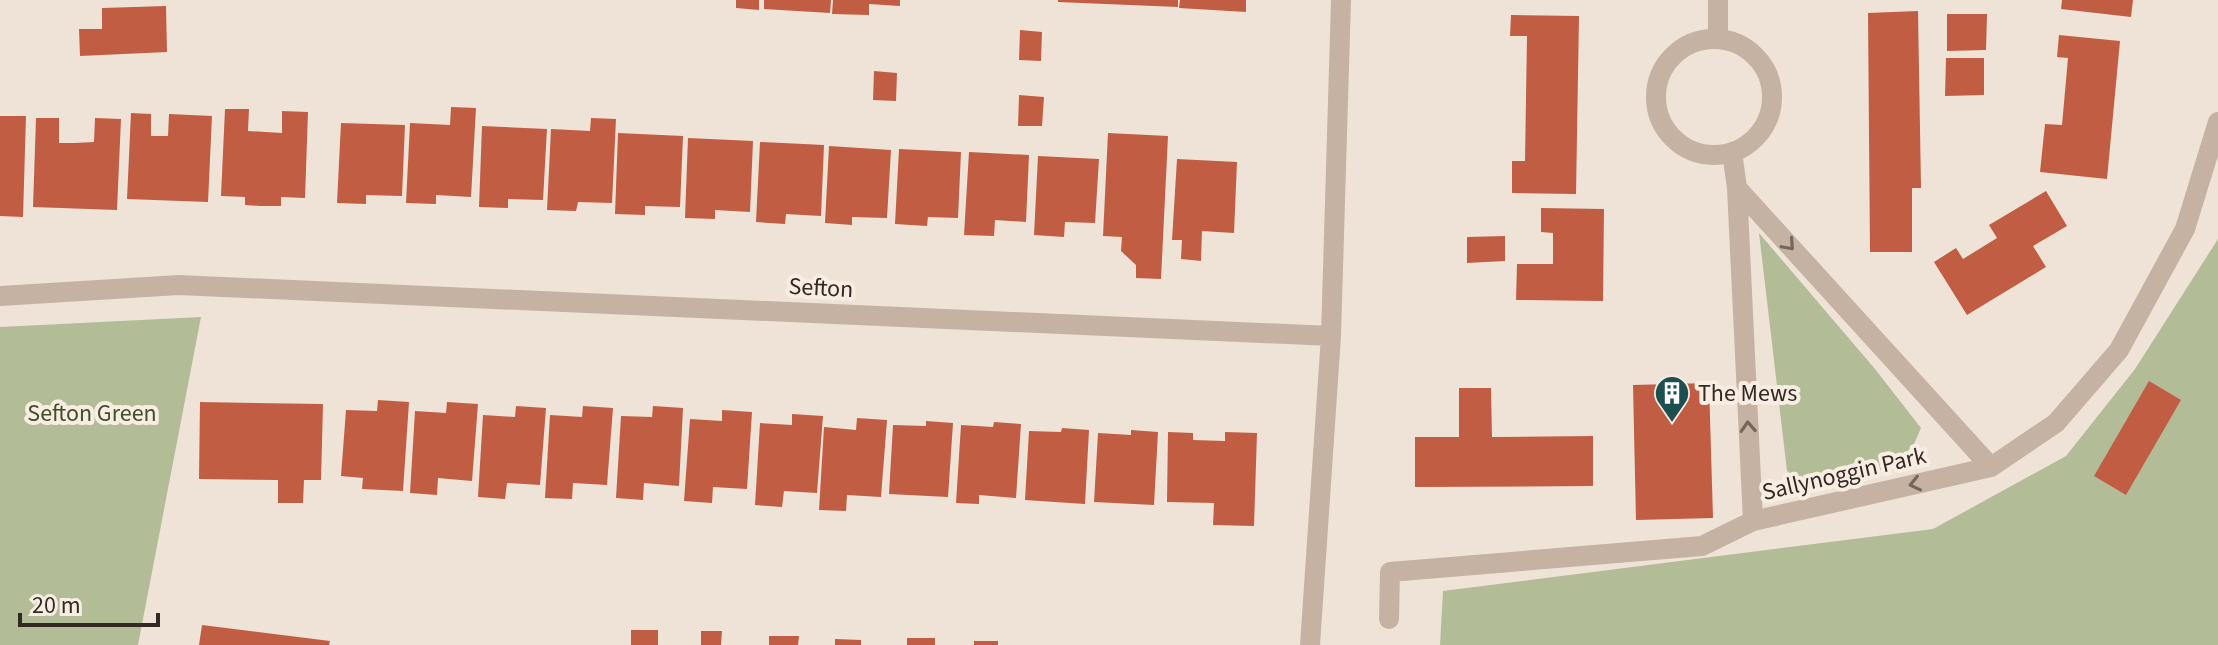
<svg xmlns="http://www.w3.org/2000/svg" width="2218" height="645" font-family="'Source Sans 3',sans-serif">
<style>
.green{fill:#b2bd98}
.building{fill:#c15d43}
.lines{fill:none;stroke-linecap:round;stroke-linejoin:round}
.street{stroke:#c6b2a3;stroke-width:20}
.oneway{stroke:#75675e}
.labels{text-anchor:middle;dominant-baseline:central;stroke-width:8;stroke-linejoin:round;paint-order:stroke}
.street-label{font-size:24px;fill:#322925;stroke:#f8ede2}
.poi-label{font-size:24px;fill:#322925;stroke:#f8ede2;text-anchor:start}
.park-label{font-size:24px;fill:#434f2a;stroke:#f8ede2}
</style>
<rect width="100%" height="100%" fill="#efe3d7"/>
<!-- green -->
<path class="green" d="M 1759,233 L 1875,369 L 1921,428 L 1914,444 L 1895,465 L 1845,482 L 1811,489 L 1787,471 Z
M 2218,239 L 2218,645 L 1440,645 L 1443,591 L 1933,529 L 2066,456 L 2135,369 Z
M 201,317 L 138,645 L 0,645 L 0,327 Z"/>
<!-- building -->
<path class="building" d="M 736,0 L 759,0 L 759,10 L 736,8 Z
M 764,0 L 831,0 L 830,13 L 764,9 Z
M 833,0 L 900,0 L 900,6 L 869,4 L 869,15 L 832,14 Z
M 1058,0 L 1178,0 L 1178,7 L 1058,2 Z
M 1180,0 L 1246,0 L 1246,12 L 1179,8 Z
M 2062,0 L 2133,0 L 2131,17 L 2061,9 Z
M 166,6 L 167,52 L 80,56 L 79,29 L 102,29 L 102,8 Z
M 1918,11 L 1921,188 L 1912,188 L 1912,252 L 1870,252 L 1868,13 Z
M 1947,14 L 1987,14 L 1986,50 L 1947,51 Z
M 1511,15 L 1579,16 L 1576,194 L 1512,193 L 1512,161 L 1525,161 L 1527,36 L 1510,36 Z
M 1020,30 L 1042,32 L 1041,61 L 1019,60 Z
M 2059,35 L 2120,41 L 2107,179 L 2040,172 L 2045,124 L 2062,125 L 2068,58 L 2057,57 Z
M 1946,58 L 1984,58 L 1984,95 L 1945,96 Z
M 874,71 L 897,73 L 896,101 L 873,100 Z
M 1019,95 L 1044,97 L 1042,126 L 1018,126 Z
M 451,107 L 476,108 L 471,197 L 436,195 L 436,204 L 406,203 L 410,123 L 450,125 Z
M 225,109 L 249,109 L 248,131 L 282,133 L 282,111 L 308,112 L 305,198 L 281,197 L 281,206 L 260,206 L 245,205 L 245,197 L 221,196 Z
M 131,113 L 151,114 L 151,136 L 168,136 L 169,114 L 212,116 L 208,202 L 127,199 Z
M 0,116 L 26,116 L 23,217 L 0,216 Z
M 36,118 L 59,118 L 59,143 L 74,143 L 94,142 L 95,118 L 121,119 L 117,210 L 33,207 Z
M 591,118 L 616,119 L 612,203 L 578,202 L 576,211 L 547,210 L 551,129 L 590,131 Z
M 341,123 L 405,125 L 402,196 L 366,195 L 366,204 L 337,203 Z
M 482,126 L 547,129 L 543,200 L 508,199 L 508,208 L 479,207 Z
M 618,133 L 683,136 L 680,207 L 645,206 L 645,215 L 615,214 Z
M 1108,133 L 1168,136 L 1161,279 L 1136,278 L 1136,265 L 1121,251 L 1122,237 L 1103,236 Z
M 688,138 L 753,141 L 750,212 L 715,210 L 715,219 L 685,218 Z
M 760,142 L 824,145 L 821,216 L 786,214 L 785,224 L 756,222 Z
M 829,146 L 891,150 L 887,218 L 852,217 L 852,225 L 825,223 Z
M 899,149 L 961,152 L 958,218 L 928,217 L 927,226 L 895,224 Z
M 969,152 L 1029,155 L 1026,222 L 995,220 L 994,236 L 964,235 Z
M 1038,156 L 1099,159 L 1095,223 L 1065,222 L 1064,237 L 1034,235 Z
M 1177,159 L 1237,162 L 1234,233 L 1202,231 L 1201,261 L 1181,259 L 1182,240 L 1172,240 Z
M 2046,191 L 2067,226 L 2033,246 L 2046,267 L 1967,315 L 1934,262 L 1956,248 L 1963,259 L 1997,238 L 1989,225 Z
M 1541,208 L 1604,209 L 1603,301 L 1516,300 L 1517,264 L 1553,264 L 1553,233 L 1541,232 Z
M 1505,236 L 1505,261 L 1467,263 L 1467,237 Z
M 2149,381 L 2181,400 L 2126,495 L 2094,476 Z
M 1709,383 L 1713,518 L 1636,520 L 1633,385 Z
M 1459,388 L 1491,388 L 1492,437 L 1593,436 L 1593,486 L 1415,487 L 1415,437 L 1459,437 Z
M 378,400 L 409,402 L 403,491 L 362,489 L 363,478 L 341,476 L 346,410 L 377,411 Z
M 200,402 L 323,404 L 321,480 L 304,480 L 303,503 L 278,503 L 278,480 L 199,479 Z
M 447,402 L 478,404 L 472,481 L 438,478 L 437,495 L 410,493 L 415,411 L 446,413 Z
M 516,406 L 546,408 L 540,485 L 507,483 L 505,499 L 478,497 L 483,415 L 515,417 Z
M 583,406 L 613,408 L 607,485 L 573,483 L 572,499 L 545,498 L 550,415 L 582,417 Z
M 653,406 L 683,408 L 679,486 L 644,483 L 643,500 L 616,498 L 621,416 L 652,417 Z
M 722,410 L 752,412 L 747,489 L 713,487 L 712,503 L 684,501 L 690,419 L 722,421 Z
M 792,414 L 823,416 L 817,493 L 784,491 L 782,507 L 755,505 L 760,423 L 792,425 Z
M 857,418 L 887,420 L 881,497 L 847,495 L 846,511 L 819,510 L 824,427 L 856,430 Z
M 926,421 L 953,423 L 948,497 L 889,494 L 893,425 L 926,426 Z
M 994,422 L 1021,424 L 1016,498 L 979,495 L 979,504 L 956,503 L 961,425 L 993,427 Z
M 1062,428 L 1089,430 L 1085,504 L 1025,500 L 1029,431 L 1061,432 Z
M 1131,430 L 1158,432 L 1154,505 L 1094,502 L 1098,433 L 1131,435 Z
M 1168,432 L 1193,433 L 1193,440 L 1225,441 L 1225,432 L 1257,433 L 1254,526 L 1213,525 L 1214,503 L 1167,502 Z
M 202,625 L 330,641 L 329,645 L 199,645 Z
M 631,630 L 658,630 L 658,645 L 631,645 Z
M 701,631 L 722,631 L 721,645 L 701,645 Z
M 769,636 L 799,636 L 798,645 L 769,645 Z
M 907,638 L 935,638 L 935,645 L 907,645 Z
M 835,639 L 861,640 L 861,645 L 835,645 Z
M 974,641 L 998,641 L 998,645 L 974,645 Z"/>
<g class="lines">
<!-- street -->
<path class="street" d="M 1718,38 L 1718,0
M1656 97a58 58 0 1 1 116 0a58 58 0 1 1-116 0Z
M 1732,152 L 1737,188 L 1753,521 L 1991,467 L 2056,423 L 2119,350 L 2185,229 L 2218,122
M 1737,188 L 1991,467
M 0,296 L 179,285 L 1331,336
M 1389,619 L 1390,572 L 1702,546 L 1753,521
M 1310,645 L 1331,336 L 1341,0"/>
</g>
<!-- one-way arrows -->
<defs><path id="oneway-chevron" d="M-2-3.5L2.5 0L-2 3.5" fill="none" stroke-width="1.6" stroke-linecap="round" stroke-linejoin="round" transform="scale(2)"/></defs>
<g class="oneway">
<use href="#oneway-chevron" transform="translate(1789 245) rotate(48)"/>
<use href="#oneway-chevron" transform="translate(1748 427) rotate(-93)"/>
<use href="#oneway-chevron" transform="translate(1915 484) rotate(167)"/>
</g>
<!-- icons -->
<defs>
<g id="building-pin" transform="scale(1.8)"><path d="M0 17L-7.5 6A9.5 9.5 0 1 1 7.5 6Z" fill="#1d4f51" stroke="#f8ede2"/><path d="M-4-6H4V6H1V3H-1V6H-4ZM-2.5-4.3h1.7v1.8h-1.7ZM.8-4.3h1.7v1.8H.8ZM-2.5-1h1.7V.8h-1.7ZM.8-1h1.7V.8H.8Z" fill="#fff"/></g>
</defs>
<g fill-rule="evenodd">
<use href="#building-pin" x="1672" y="393"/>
</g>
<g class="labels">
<!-- street labels -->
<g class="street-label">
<text transform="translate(821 288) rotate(3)">Sefton</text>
<text transform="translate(1844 474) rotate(-13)">Sallynoggin Park</text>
</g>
<!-- poi labels -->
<g class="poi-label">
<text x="1698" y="393">The Mews</text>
</g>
<!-- park labels -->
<g class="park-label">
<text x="92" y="413">Sefton Green</text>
</g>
</g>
<!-- scale -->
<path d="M20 613v12h138v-12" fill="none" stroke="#322925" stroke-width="4"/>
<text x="32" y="613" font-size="24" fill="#322925" stroke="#f8ede2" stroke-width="6" paint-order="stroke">20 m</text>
</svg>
